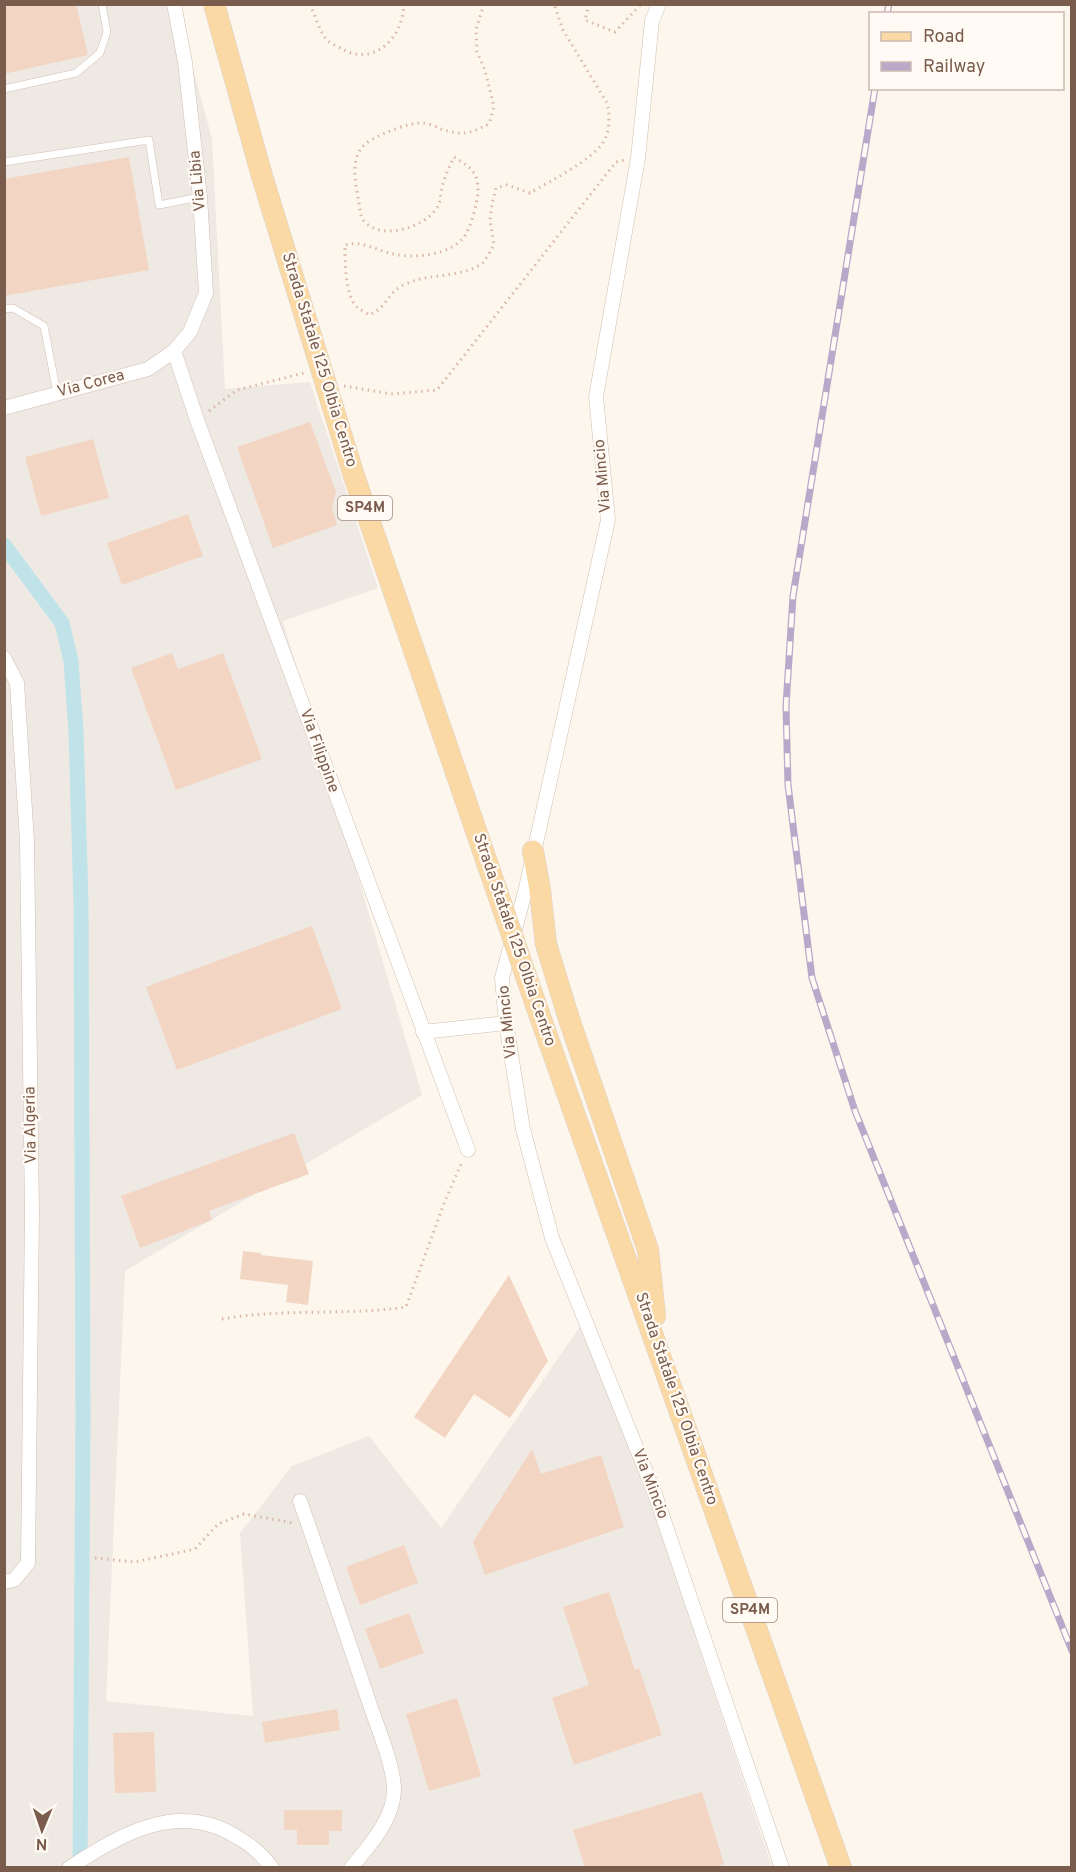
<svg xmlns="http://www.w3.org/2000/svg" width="1076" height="1872" font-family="Overpass,sans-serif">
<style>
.industrial{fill:#efe9e4}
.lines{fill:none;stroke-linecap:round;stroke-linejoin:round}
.canal{stroke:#bfe3e8;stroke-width:15}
.building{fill:#f3d5c3}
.service-casing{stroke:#d1beb0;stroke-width:8}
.minor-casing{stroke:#d1beb0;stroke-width:15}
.primary-casing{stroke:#dad1cd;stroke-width:22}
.path{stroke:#d9b8a5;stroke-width:3;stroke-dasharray:1.5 4.5;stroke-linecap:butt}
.service{stroke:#fff;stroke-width:7}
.minor{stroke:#fff;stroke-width:14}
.primary{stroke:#fbd9a5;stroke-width:21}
.rail-casing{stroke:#b9a8c9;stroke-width:7}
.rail{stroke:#fffaf3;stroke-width:4.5;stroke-dasharray:14;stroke-linecap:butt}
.primary-bridge-casing{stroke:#dad1cd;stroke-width:22;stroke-linecap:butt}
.primary-bridge{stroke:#fbd9a5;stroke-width:21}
.labels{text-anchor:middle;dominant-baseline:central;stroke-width:4.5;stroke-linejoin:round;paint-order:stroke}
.shield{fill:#fffaf3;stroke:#a28b7f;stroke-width:1.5}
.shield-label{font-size:15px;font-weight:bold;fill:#7a5c4d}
.street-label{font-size:16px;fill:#7a5c4d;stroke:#fffaf3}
</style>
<rect width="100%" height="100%" fill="#fdf6ec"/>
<!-- industrial -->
<path class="industrial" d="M 5,5 L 176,5 L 212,139 L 225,389 L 310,382 L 378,588 L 283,621 L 422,1095 L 125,1271 L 106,1701 L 253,1716 L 240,1533 L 292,1466 L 369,1436 L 441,1528 L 588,1315 L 772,1867 L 5,1868 Z"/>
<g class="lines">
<!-- canal -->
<path class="canal" d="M 4,545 L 62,623 L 71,661 L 76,731 L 81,903 L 83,1419 L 80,1868"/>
</g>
<!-- building -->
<path class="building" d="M 4,4 L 76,4 L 88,55 L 4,74 Z
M 129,157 L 149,270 L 4,296 L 4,179 Z
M 310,422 L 336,492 L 332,507 L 337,525 L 273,548 L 237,447 Z
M 93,439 L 109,498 L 41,516 L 25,457 Z
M 188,514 L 203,556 L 122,585 L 107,543 Z
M 172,653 L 178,669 L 223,653 L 262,759 L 176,790 L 131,668 Z
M 312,926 L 342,1009 L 177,1070 L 146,987 Z
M 294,1133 L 309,1174 L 209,1211 L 212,1220 L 140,1248 L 121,1196 Z
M 243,1251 L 261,1253 L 261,1255 L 313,1261 L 308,1305 L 286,1302 L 288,1285 L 240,1279 Z
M 509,1275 L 548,1361 L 510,1418 L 474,1394 L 445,1438 L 414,1417 Z
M 532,1449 L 541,1474 L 601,1455 L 624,1527 L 485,1575 L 473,1542 Z
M 404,1545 L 418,1583 L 360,1605 L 346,1567 Z
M 609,1592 L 635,1670 L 639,1668 L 662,1735 L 574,1765 L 552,1698 L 589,1685 L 563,1607 Z
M 409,1613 L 424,1653 L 380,1669 L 365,1629 Z
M 457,1698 L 481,1776 L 429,1791 L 406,1714 Z
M 337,1709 L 340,1730 L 265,1743 L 262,1722 Z
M 154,1732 L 156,1792 L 115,1793 L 113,1733 Z
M 702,1792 L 724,1864 L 711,1868 L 585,1868 L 573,1830 Z
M 284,1810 L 342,1810 L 342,1831 L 329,1831 L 329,1845 L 297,1845 L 297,1830 L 284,1830 Z"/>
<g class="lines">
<!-- service casing -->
<g class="service-casing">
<path id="service" d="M 4,89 L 76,73 L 100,53 L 107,32 L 102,4
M 4,162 L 149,140 L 159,205 L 200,197
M 4,309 L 13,308 L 44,326 L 57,393"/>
</g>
<!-- minor casing -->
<g class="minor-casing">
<path id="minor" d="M 659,4 L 652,21 L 638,158 L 596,397 L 608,520 L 526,888 L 502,978 L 506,1023 L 523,1129 L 552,1238 L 655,1494 L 782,1868
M 174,351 L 197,420 L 468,1150
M 4,408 L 148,369 L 174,351 L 190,332 L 206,293 L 200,197 L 185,62 L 174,4
M 4,658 L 17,683 L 27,842 L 32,1212 L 28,1563 L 14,1580 L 4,1582
M 423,1032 L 506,1023
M 300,1501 C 323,1566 345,1631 367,1696 C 375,1722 393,1762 394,1788 C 395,1818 369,1846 351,1868
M 69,1868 C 121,1834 178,1800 237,1837 C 251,1845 263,1855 272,1868"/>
</g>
<!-- primary casing -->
<g class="primary-casing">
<path id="primary" d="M 533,851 L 540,890 L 546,944 L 569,1019 L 648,1250 L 655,1316
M 536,1005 L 841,1868"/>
</g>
<!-- path -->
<path class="path" d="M 310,4 C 315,15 319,30 326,39 C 329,43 337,46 342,49 C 374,67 403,38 404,4
M 484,4 L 476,30 L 477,52 L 485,70 L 494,107 L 489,124 C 468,134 463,136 441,129 C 436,127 429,123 423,123 C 409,122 384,133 371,140 C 348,153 355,181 359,202 C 360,210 360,218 366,223 C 384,240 424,227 436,209 C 441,203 440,195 442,187 C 445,177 449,167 454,157 C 471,168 478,171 478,192 C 477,203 471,228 464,237 C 450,255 415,259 394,254 C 377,251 362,240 345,245 C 345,260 345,296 357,307 C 360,310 366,312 369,315 C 390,306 385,292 408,283 C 431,273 464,278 484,262 L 494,245 L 490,220 L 492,204 L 496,188 L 507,185 L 530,193 C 548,182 597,158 605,139 C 610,128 610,114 607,103 L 563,30 L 554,4
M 589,4 L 585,20 L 615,32 L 641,4
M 344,386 L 391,394 L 437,390 L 616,162 L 625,160
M 209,411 L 237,390 L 304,373
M 222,1319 C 283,1308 345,1316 406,1307 L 445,1201 L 462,1162
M 95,1558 L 135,1562 L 195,1549 L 218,1524 L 244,1514 L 293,1523"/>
<!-- service -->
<use href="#service" class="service"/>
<!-- minor -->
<use href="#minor" class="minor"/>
<!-- primary -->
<use href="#primary" class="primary"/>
<!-- rail casing -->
<g class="rail-casing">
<path id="rail" d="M 887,14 L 889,4
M 875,88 L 793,596 L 786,706 L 788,785 L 812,978 L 855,1111 L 1072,1651"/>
</g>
<!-- rail -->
<use href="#rail" class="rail"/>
<!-- primary-bridge casing -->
<g class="primary-bridge-casing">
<path id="primary-bridge" d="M 214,4 L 262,176 L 354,476 L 536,1005"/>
</g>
<!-- primary-bridge -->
<use href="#primary-bridge" class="primary-bridge"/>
</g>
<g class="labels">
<!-- shield labels -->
<g class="shield">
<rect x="338" y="496" width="54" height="24" rx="4.5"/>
<rect x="723" y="1598" width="54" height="24" rx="4.5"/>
</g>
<g class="shield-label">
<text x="365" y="508">SP4M</text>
<text x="750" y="1610">SP4M</text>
</g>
<!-- street labels -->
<g class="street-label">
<text transform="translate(198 181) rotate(-95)">Via Libia</text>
<text transform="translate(319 360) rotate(73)">Strada Statale 125 Olbia Centro</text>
<text transform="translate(91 384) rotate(-15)">Via Corea</text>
<text transform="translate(603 476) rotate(-95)">Via Mincio</text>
<text transform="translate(319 751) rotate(70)">Via Filippine</text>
<text transform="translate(514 940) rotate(71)">Strada Statale 125 Olbia Centro</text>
<text transform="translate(508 1022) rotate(-96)">Via Mincio</text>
<text transform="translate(31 1125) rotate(-91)">Via Algeria</text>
<text transform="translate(676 1399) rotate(71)">Strada Statale 125 Olbia Centro</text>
<text transform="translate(650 1484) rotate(69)">Via Mincio</text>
</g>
</g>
<!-- border -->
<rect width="1076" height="1872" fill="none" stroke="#7a5c4d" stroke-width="12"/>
<!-- legend -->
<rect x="869" y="12" width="195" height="78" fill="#fffaf3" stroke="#cabbb1" stroke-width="1.5"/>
<rect x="881" y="32" width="30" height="9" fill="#fbd9a5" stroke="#cabbb1" stroke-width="1.5"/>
<text x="923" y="42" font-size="18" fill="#7a5c4d">Road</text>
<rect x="881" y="62" width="30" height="9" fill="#b9a8c9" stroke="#cabbb1" stroke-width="1.5"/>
<text x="923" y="72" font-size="18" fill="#7a5c4d">Railway</text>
<!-- north arrow -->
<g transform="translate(42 1830) rotate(182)" stroke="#fffaf3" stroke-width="4.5" paint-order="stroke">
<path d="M0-4.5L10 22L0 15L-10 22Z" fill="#7a5c4d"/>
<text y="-9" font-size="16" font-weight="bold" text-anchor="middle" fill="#7a5c4d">N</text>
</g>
</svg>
